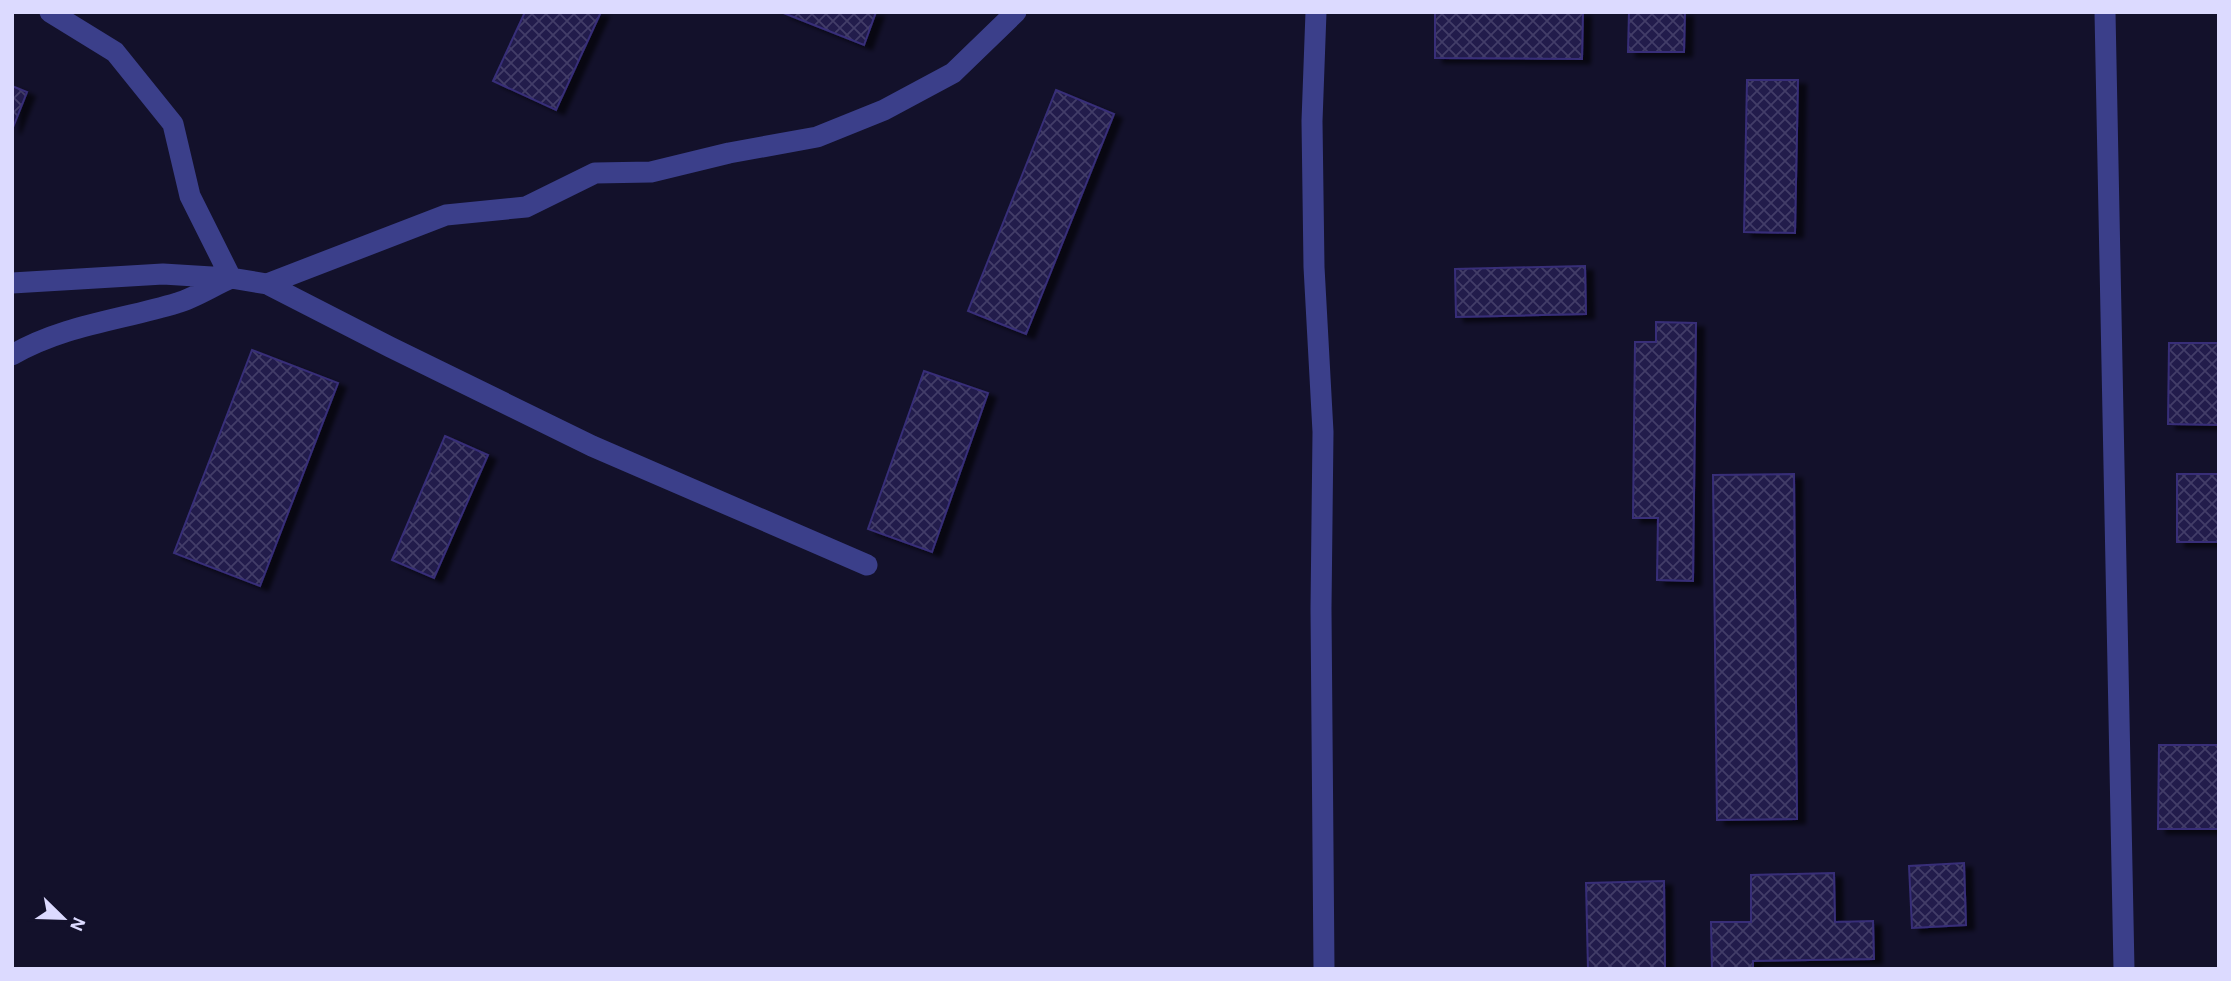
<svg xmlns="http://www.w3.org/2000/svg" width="2231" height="981" font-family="'Alegreya Sans',sans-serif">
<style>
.building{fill:url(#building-cross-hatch);stroke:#372e78;stroke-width:2;filter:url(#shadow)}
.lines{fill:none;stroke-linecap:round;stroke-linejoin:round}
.minor{stroke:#3b3f8a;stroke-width:21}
</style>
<defs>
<pattern id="building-cross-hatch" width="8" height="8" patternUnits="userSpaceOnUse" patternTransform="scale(1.75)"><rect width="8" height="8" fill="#221c4c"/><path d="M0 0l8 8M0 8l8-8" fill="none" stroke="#423c67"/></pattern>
<filter id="shadow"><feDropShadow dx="8" dy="4.5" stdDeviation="2" flood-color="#0009"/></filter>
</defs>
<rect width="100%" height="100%" fill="#13112b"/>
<!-- building -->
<path class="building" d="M 525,12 L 601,12 L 556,110 L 493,81 Z
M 781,12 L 876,12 L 864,45 Z
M 1435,12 L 1583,12 L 1582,59 L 1435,58 Z
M 1629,12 L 1685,12 L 1684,52 L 1628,52 Z
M 1747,80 L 1798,80 L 1795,233 L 1744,232 Z
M 12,86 L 27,92 L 12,130 Z
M 1056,90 L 1114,114 L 1026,334 L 968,311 Z
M 1585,266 L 1586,314 L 1456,317 L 1455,269 Z
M 1656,322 L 1696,323 L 1693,581 L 1657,580 L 1658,518 L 1633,518 L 1635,342 L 1656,342 Z
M 2169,343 L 2219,343 L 2219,425 L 2168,424 Z
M 252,350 L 338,383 L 260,586 L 174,553 Z
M 924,371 L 988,393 L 932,552 L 868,529 Z
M 445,436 L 488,455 L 434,578 L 392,560 Z
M 1794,474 L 1797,819 L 1717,820 L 1713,475 Z
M 2177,474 L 2219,474 L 2219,542 L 2177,542 Z
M 2159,745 L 2219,745 L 2219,829 L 2158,829 Z
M 1964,863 L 1966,925 L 1912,928 L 1909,866 Z
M 1834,873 L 1835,922 L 1873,921 L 1874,959 L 1753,961 L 1753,969 L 1712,969 L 1711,922 L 1751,922 L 1751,875 Z
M 1664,881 L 1665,969 L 1588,969 L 1586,883 Z"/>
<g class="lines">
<!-- minor -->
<path class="minor" d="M 50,12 L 115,52 L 173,124 L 190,196 L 231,278 L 267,284 L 390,347 L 592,446 L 867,565
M 1316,12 L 1312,121 L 1314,267 L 1323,432 L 1321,609 L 1324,969
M 2105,12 L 2124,969
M 12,283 L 163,274 L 228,278
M 267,284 L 446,215 L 526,207 L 595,173 L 651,172 L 729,153 L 817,137 L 884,110 L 953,73 L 1016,12
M 12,355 C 64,325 121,320 177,303 C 195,298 213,286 231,278"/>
</g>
<!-- border -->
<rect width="2231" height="981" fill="none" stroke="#dcdaff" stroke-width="28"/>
<!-- north arrow -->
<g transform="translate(63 918) rotate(113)" stroke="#13112b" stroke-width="5" paint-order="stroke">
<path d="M0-5L12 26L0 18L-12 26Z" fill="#dcdaff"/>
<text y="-10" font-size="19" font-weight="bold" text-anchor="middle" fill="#dcdaff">N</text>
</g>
</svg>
